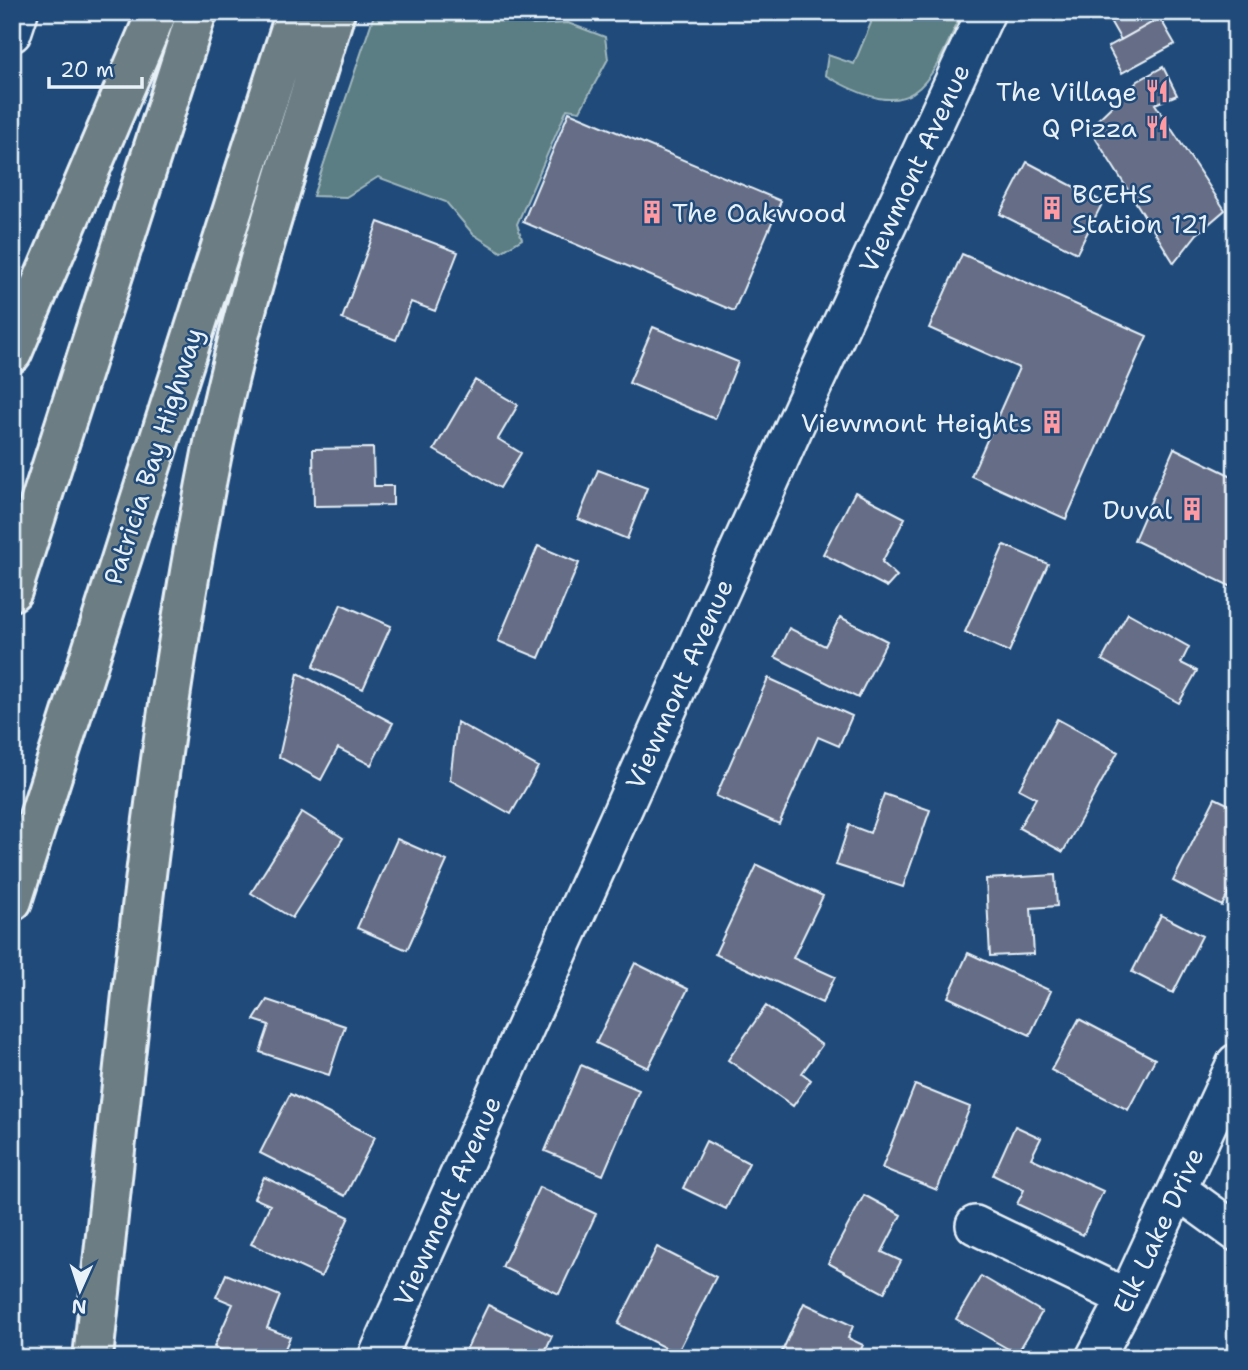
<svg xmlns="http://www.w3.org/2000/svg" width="1248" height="1370" font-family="'Shantell Sans',sans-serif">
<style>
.green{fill:#5a7e83;stroke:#a1b8be;stroke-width:2}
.building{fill:#666e87;stroke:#e8f1f8;stroke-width:2}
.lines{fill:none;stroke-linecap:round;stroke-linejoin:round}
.minor-casing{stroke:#e8f1f8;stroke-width:42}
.highway-casing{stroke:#e8f1f8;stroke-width:44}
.minor{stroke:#1f4a7a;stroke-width:37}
.highway{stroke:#6c7e84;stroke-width:38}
.labels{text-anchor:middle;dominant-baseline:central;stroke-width:5;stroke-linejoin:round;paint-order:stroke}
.poi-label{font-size:26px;fill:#e8f1f8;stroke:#1f4a7a;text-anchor:end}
.street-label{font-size:26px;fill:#e8f1f8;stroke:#1f4a7a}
</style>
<rect width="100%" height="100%" fill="#1f4a7a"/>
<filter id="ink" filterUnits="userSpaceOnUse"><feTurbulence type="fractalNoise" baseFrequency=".0143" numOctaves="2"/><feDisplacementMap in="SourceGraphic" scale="14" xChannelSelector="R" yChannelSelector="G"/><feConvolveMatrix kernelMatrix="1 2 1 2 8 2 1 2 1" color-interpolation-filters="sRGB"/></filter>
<g filter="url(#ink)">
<!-- green -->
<path class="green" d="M 375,12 L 511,12 L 533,25 L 568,23 L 605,37 L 608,59 L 580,111 L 567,109 L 517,224 L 522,239 L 501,252 L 473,234 L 446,202 L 378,177 L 346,197 L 313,196 Z
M 868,12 L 962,12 C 927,92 912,126 825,75 L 828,55 L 854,64 L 871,23 Z"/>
<!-- building -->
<path class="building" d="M 1105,12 L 1157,12 L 1160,18 L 1121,40 Z
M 1160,18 L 1175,44 L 1122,73 L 1108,47 Z
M 1163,67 L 1177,95 L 1155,104 L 1225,210 L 1197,234 L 1174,263 L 1089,128 L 1138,81 Z
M 569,112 L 781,201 L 734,311 L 523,222 Z
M 1027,162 L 1103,202 L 1077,253 L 1000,214 Z
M 378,222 L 458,252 L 435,311 L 411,302 L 396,340 L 342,319 Z
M 962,254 L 1147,336 L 1066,519 L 971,476 L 1019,368 L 929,328 Z
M 653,327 L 738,362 L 715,419 L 629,383 Z
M 475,380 L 518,405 L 498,439 L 521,453 L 500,488 L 434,450 Z
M 373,448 L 374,486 L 393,486 L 393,505 L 314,506 L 313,449 Z
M 1174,448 L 1236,478 L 1236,589 L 1134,540 Z
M 598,470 L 647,488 L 627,539 L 578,519 Z
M 855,492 L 905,518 L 882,562 L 897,576 L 887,587 L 823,554 Z
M 1004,545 L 1048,564 L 1009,652 L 965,632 Z
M 538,546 L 579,563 L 539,658 L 498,641 Z
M 341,604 L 391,626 L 363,689 L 313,667 Z
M 1128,613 L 1189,647 L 1181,663 L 1197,671 L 1179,703 L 1102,660 Z
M 840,617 L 887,641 L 858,698 L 775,657 L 789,628 L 825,646 Z
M 298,673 L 393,723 L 371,765 L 338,748 L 321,780 L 279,757 Z
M 768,678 L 852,716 L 839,746 L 818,737 L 779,824 L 716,796 Z
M 1057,719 L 1118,752 L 1063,852 L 1019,828 L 1036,798 L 1019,789 Z
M 457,722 L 538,767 L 511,814 L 450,780 Z
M 884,794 L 930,810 L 903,887 L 836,865 L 849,825 L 870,833 Z
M 1215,798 L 1236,808 L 1236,878 L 1222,906 L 1173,881 Z
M 302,812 L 343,838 L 292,918 L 251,893 Z
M 397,839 L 447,861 L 407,950 L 357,928 Z
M 757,865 L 823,896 L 793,958 L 835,977 L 822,1003 L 715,954 Z
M 1055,875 L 1057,906 L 1031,908 L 1034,954 L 990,956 L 986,879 Z
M 1161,915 L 1202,936 L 1173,993 L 1132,972 Z
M 968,953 L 1051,991 L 1030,1035 L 948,997 Z
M 635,963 L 688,989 L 648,1068 L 596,1043 Z
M 267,1000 L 345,1026 L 329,1075 L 260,1052 L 269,1025 L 254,1020 Z
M 766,1006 L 822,1045 L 802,1073 L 811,1080 L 793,1106 L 728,1060 Z
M 1079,1019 L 1155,1059 L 1128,1110 L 1051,1070 Z
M 581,1065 L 639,1090 L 603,1175 L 545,1151 Z
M 915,1085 L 970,1107 L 937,1190 L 882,1168 Z
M 290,1094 L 375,1137 L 345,1196 L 260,1153 Z
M 1015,1126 L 1041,1138 L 1031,1158 L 1103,1191 L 1083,1235 L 1017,1204 L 1024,1190 L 993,1175 Z
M 706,1141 L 749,1163 L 726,1209 L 683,1188 Z
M 264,1177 L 349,1217 L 321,1277 L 251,1244 L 270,1205 L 254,1198 Z
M 539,1187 L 596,1214 L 559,1294 L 502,1267 Z
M 864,1195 L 901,1215 L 882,1252 L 901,1261 L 884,1293 L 828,1263 Z
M 657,1247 L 716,1277 L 677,1354 L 618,1324 Z
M 226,1274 L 280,1296 L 267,1328 L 290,1337 L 281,1358 L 240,1358 L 214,1347 L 233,1304 L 216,1297 Z
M 981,1276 L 1042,1312 L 1017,1354 L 956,1319 Z
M 804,1303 L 853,1326 L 848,1338 L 863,1345 L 857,1358 L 779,1358 Z
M 488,1305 L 552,1336 L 542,1358 L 462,1358 Z"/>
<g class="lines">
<!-- minor casing -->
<g class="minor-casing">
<path id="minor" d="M 12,33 L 19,12
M 1178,1190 L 1236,1232
M 975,1225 L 1127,1298
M 377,1358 L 804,405 L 986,12
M 1095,1358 L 1127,1298 L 1236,1063"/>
</g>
<!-- highway casing -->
<g class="highway-casing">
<path id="highway" d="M 12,353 L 157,12
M 12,591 L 197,12
M 12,901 L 296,12
M 93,1358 C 126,1052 153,745 214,443 C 244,298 292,154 335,12"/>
</g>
<!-- minor -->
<use href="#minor" class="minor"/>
<!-- highway -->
<use href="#highway" class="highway"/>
</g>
</g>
<!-- icons -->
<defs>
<g id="restaurant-bare" transform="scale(1.89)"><path d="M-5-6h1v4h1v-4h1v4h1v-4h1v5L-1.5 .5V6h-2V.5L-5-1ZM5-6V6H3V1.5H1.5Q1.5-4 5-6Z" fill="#ff9aa2" stroke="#1f4a7a" stroke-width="2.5" paint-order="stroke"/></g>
<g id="building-bare" transform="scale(1.89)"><path d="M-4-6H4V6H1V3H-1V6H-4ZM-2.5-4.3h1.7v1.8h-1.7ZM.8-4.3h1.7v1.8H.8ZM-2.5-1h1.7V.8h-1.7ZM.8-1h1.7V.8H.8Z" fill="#ff9aa2" stroke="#1f4a7a" stroke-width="2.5" paint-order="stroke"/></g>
</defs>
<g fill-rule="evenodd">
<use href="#restaurant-bare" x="1157" y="91"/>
<use href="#restaurant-bare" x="1157" y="127"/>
<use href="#building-bare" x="1052" y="208"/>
<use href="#building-bare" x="652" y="212"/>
<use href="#building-bare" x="1052" y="422"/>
<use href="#building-bare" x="1192" y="509"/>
</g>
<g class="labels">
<!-- poi labels -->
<g class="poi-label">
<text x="1137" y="91">The Village</text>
<text x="1137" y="127">Q Pizza</text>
<text x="1072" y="193" text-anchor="start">BCEHS<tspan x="1072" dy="30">Station 121</tspan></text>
<text x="672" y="212" text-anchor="start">The Oakwood</text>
<text x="1032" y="422">Viewmont Heights</text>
<text x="1172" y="509">Duval</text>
</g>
<!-- street labels -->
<g class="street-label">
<text transform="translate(914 168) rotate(-65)">Viewmont Avenue</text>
<text transform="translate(153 456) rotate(-72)">Patricia Bay Highway</text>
<text transform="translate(679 684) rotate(-66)">Viewmont Avenue</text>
<text transform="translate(447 1201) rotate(-66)">Viewmont Avenue</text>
<text transform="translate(1158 1230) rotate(-65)">Elk Lake Drive</text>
</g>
</g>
<!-- margin -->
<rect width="1248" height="1370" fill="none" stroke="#1f4a7a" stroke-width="42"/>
<rect x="21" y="21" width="1206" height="1328" fill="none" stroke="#e8f1f8" stroke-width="2.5" filter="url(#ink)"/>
<!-- north arrow -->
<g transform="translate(80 1290) rotate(183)" stroke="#1f4a7a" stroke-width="5" paint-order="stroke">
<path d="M0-5L12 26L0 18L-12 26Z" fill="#e8f1f8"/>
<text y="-10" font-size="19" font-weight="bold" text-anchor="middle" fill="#e8f1f8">N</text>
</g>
<!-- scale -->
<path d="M49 77v10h93v-10" fill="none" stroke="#e8f1f8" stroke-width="3.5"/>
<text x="60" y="77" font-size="21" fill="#e8f1f8" stroke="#1f4a7a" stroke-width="5" paint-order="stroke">20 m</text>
</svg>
